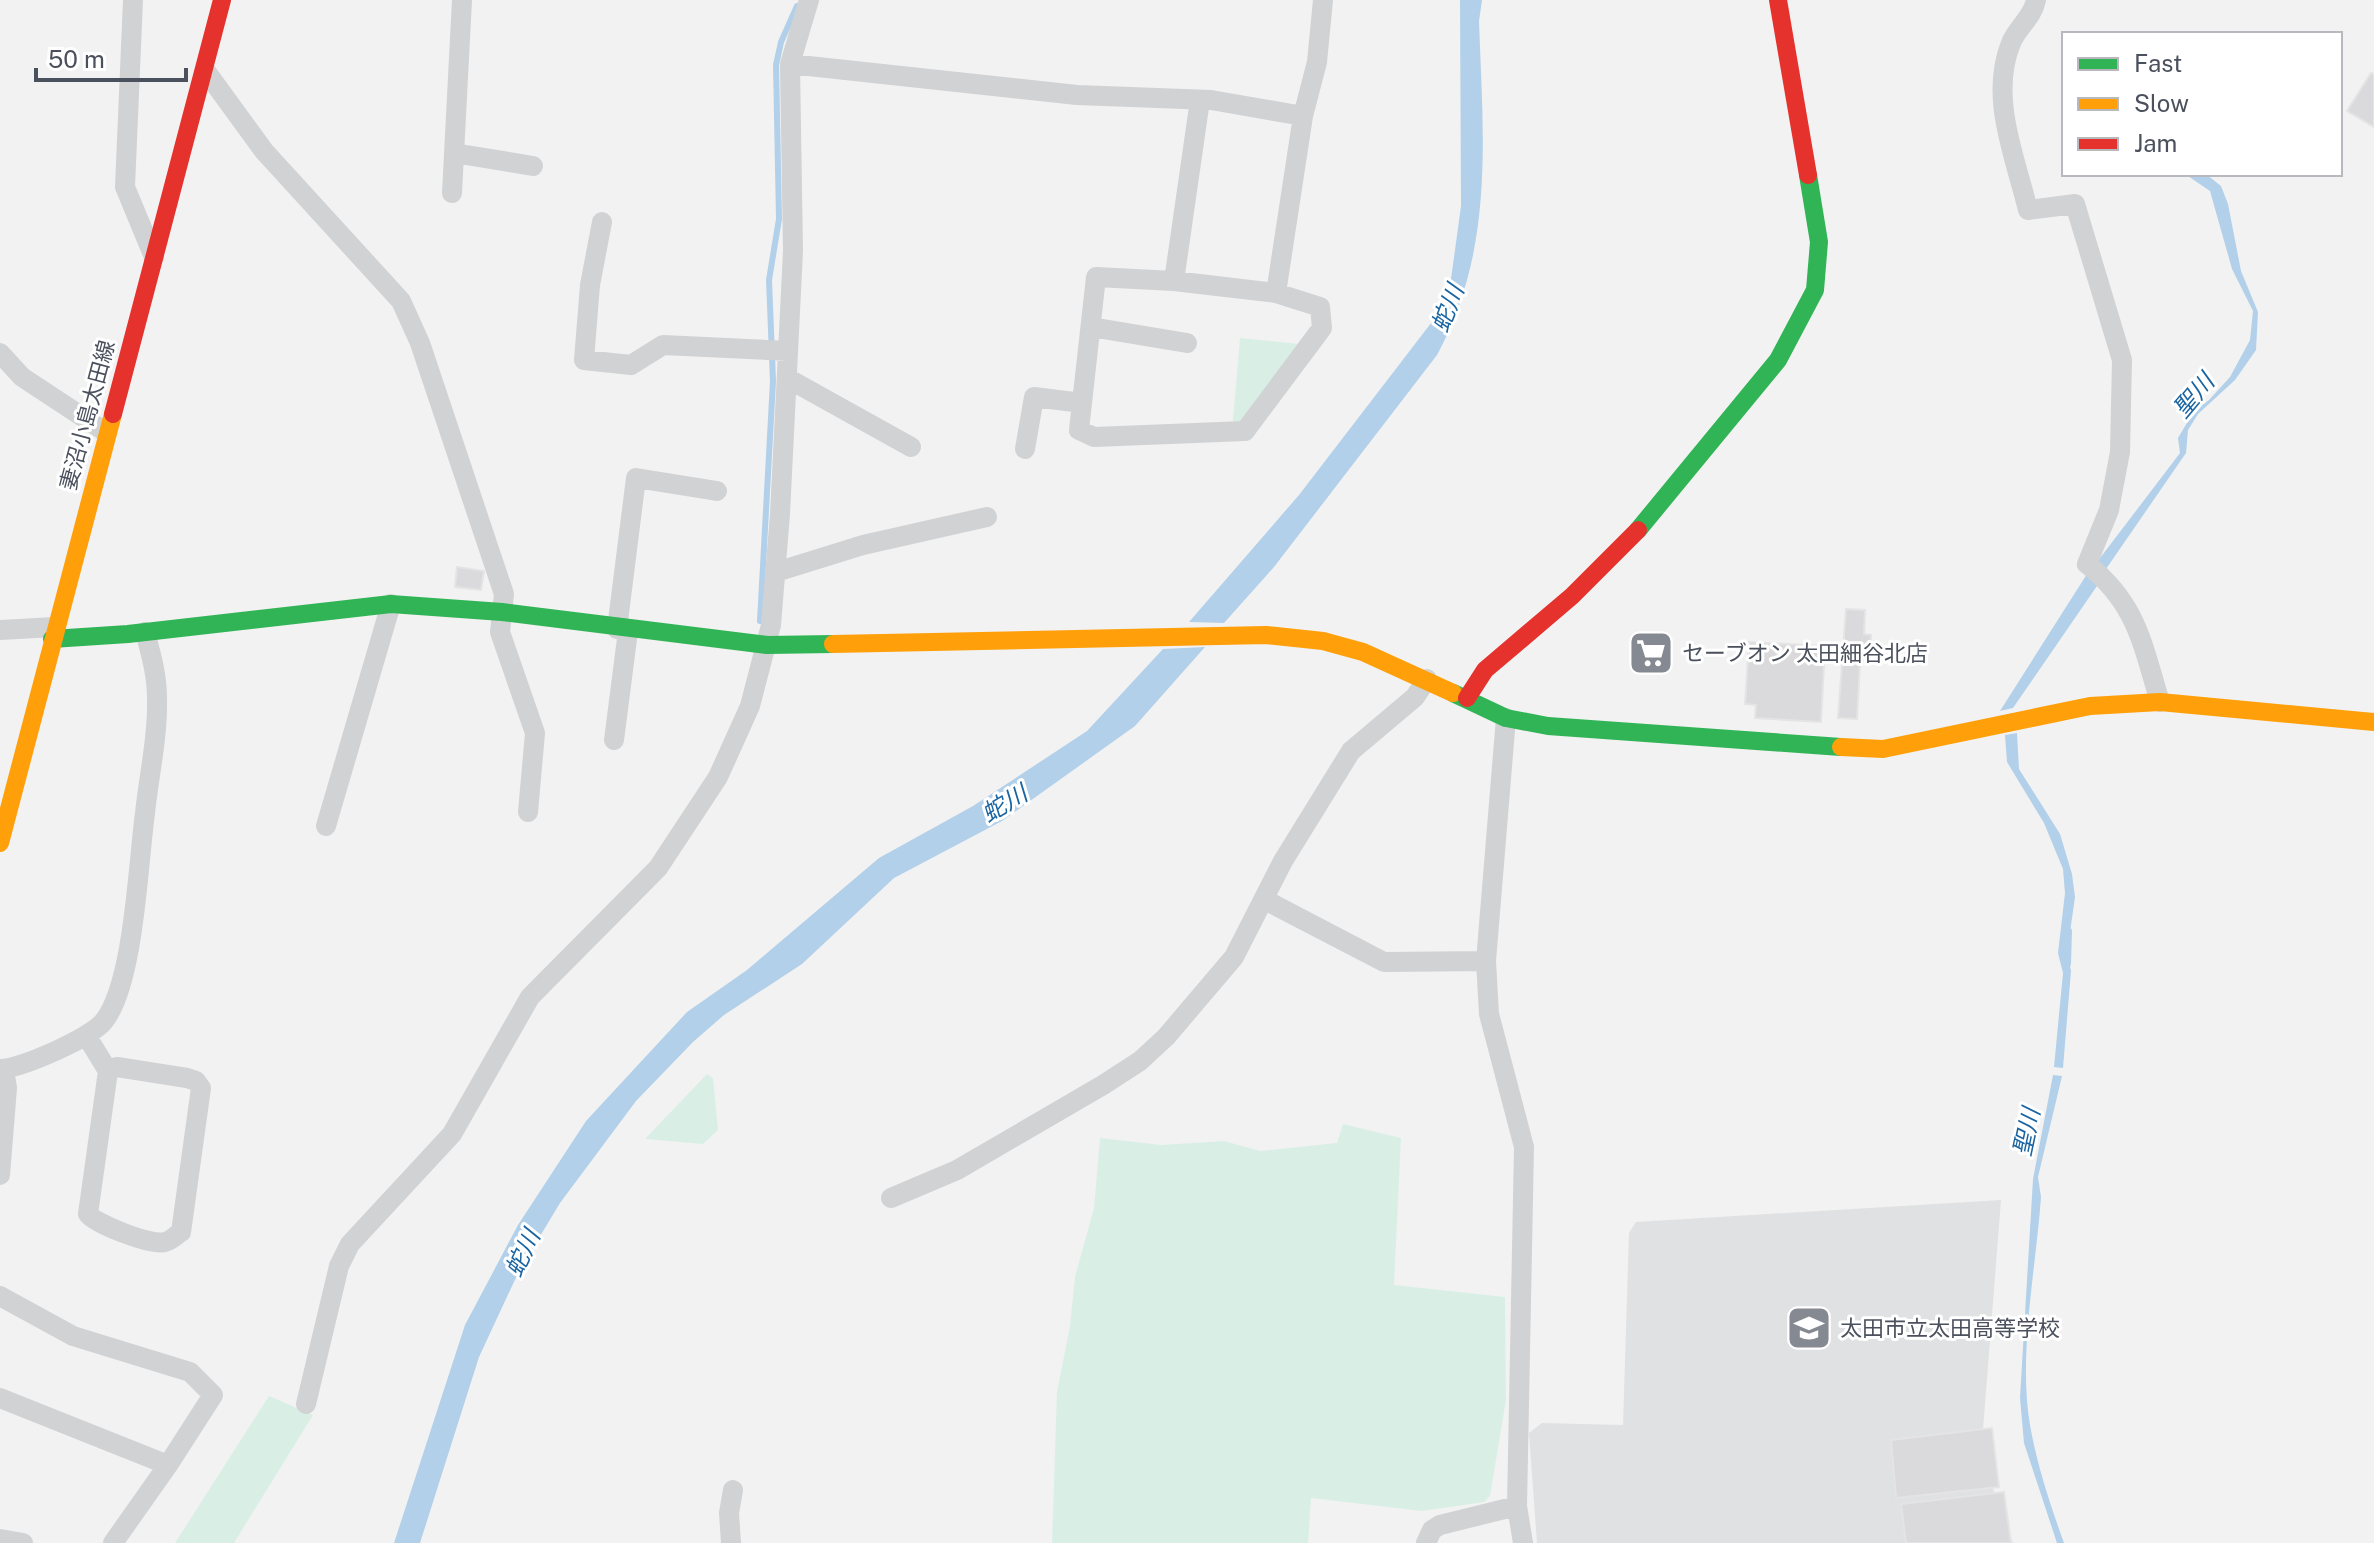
<svg xmlns="http://www.w3.org/2000/svg" width="2374" height="1543" font-family="'Public Sans','Noto Sans JP',sans-serif">
<style>
.education{fill:#e0e1e2}
.green{fill:#d9efe6}
.water{fill:#b2d0e9}
.lines{fill:none;stroke-linecap:round;stroke-linejoin:round}
.stream{stroke:#b2d0e9;stroke-width:6}
.building{fill:#dadadc;stroke:#e4e4e5;stroke-width:2}
.street{stroke:#d1d2d4;stroke-width:20}
.fast{stroke:#30b455;stroke-width:18}
.slow{stroke:#ff9f0a;stroke-width:18}
.jam{stroke:#e5322d;stroke-width:18}
.labels{text-anchor:middle;dominant-baseline:central;stroke-width:6;stroke-linejoin:round;paint-order:stroke}
.street-label{font-size:22px;fill:#4b505d;stroke:#fff}
.poi-label{font-size:22px;fill:#4b505d;stroke:#fff;text-anchor:start}
.water-label{font-size:24px;font-style:italic;fill:#1964a1;stroke:#fff}
</style>
<rect width="100%" height="100%" fill="#f2f2f2"/>
<!-- education -->
<path class="education" d="M 2001,1200 L 1983,1430 L 1992,1486 L 2013,1543 L 1537,1543 L 1529,1433 L 1542,1423 L 1623,1425 L 1629,1233 L 1636,1222 Z"/>
<!-- green -->
<path class="green" d="M 1240,338 L 1309,345 L 1232,431 Z
M 707,1074 L 713,1078 L 718,1130 L 703,1144 L 645,1139 Z
M 1343,1124 L 1401,1138 L 1394,1285 L 1505,1297 L 1506,1400 L 1490,1496 L 1484,1502 L 1422,1511 L 1311,1498 L 1308,1543 L 1052,1543 L 1057,1392 L 1070,1326 L 1075,1277 L 1094,1208 L 1100,1138 L 1161,1145 L 1224,1141 L 1260,1151 L 1337,1143 Z
M 269,1396 L 313,1415 L 234,1543 L 175,1543 Z"/>
<!-- water -->
<path class="water" d="M 1460,0 L 1482,0 L 1479,21 C 1483,138 1495,248 1437,355 L 1274,567 L 1224,623 L 1189,622 L 1299,495 L 1448,301 L 1461,206 Z
M 2185,174 L 2206,174 L 2221,186 L 2228,204 L 2241,271 L 2258,312 L 2256,350 L 2235,380 L 2198,414 L 2188,430 L 2186,453 L 2106,569 L 2097,562 L 2180,453 L 2178,438 L 2194,411 L 2209,400 L 2230,377 L 2250,340 L 2253,311 L 2232,269 L 2210,191 Z
M 2087,574 L 2099,583 L 2013,708 L 2000,711 Z
M 1205,647 L 1135,726 L 1002,821 L 894,878 L 802,964 L 724,1015 L 693,1042 L 636,1101 L 560,1203 L 519,1271 L 479,1357 L 420,1543 L 394,1543 L 465,1325 L 518,1225 L 586,1121 L 687,1012 L 747,970 L 879,858 L 973,806 L 1087,731 L 1163,649 Z
M 2017,733 L 2019,769 L 2060,834 L 2072,874 L 2075,897 L 2067,953 L 2071,971 L 2063,1068 L 2054,1067 L 2063,973 L 2058,953 L 2065,893 L 2063,869 L 2044,823 L 2007,762 L 2005,735 Z
M 2053,1075 L 2062,1076 L 2038,1177 L 2041,1197 C 2036,1268 2018,1355 2030,1425 C 2037,1465 2050,1504 2064,1543 L 2057,1543 L 2024,1443 L 2020,1398 L 2033,1179 Z"/>
<g class="lines">
<!-- stream -->
<path class="stream" d="M 760,621 L 773,381 L 769,280 L 779,219 L 776,65 L 781,42 L 797,6
M 2068,964 L 2069,931"/>
</g>
<!-- building -->
<path class="building" d="M 2371,73 L 2374,74 L 2374,127 L 2347,111 Z
M 457,567 L 484,571 L 481,590 L 455,587 Z
M 1846,609 L 1865,610 L 1864,634 L 1871,635 L 1870,663 L 1860,663 L 1857,719 L 1838,718 Z
M 1749,642 L 1825,646 L 1821,722 L 1755,718 L 1756,705 L 1745,704 Z
M 1992,1428 L 1999,1487 L 1896,1498 L 1891,1440 Z
M 2004,1492 L 2011,1543 L 1906,1543 L 1901,1504 Z"/>
<g class="lines">
<!-- street -->
<path class="street" d="M 133,0 L 125,187 L 154,257
M 2036,0 C 2033,17 2017,28 2011,43 C 1989,97 2015,156 2028,210 L 2075,204 L 2122,360 L 2120,452 L 2109,510 L 2087,564 C 2137,604 2142,643 2160,702
M 790,64 L 1077,95 L 1211,100 L 1303,116 L 1317,62 L 1323,0
M 205,70 L 264,151 L 401,301 L 420,343 L 504,594 L 500,632 L 535,733 L 528,812
M 1200,100 L 1174,281 L 1276,293 L 1303,116
M 454,153 L 533,166
M 452,193 L 462,0
M 602,222 L 590,285 L 584,360 L 631,365 L 663,345 L 788,351
M 1174,281 L 1096,277 L 1079,430 L 1094,437 L 1245,431 L 1322,328 L 1320,307 L 1276,293
M 1091,327 L 1187,343
M 0,353 L 22,377 L 107,433
M 787,378 L 911,447
M 1025,449 L 1034,397 L 1082,403
M 776,572 L 863,545 L 987,517
M 617,629 L 636,478 L 717,491
M 0,630 L 55,627
M 1506,718 L 1486,961 L 1489,1014 L 1524,1147 L 1517,1506 L 1523,1543
M 614,740 L 628,631
M 326,826 L 391,604
M 1265,900 L 1384,962 L 1486,961
M 86,1035 L 108,1071 L 88,1214 C 96,1224 151,1246 165,1242 C 171,1241 176,1235 181,1232 L 201,1088 L 196,1081 L 187,1078 L 117,1067 L 108,1071
M 0,1069 C 22,1068 91,1038 104,1021 C 134,983 138,864 145,813 C 149,775 158,736 157,698 C 157,675 151,654 145,632
M 0,1175 L 7,1088 L 4,1069
M 891,1198 L 957,1170 L 1103,1085 L 1140,1061 L 1166,1037 L 1234,957 L 1283,861 L 1351,751 L 1415,697 L 1427,679
M 0,1296 L 73,1336 L 190,1372 L 213,1395 L 168,1465 L 0,1398
M 306,1404 L 339,1266 L 350,1244 L 452,1134 L 530,997 L 658,868 L 718,777 L 750,706 L 771,625 L 780,514 L 793,251 L 790,64 L 809,0
M 0,1539 L 23,1543
M 113,1543 L 168,1465
M 731,1543 L 729,1513 L 733,1490
M 1426,1543 L 1432,1530 L 1440,1525 L 1517,1506"/>
<!-- fast -->
<path class="fast" d="M 1638,530 L 1778,360 L 1815,290 L 1819,242 L 1808,175
M 52,639 L 128,634 L 391,604 L 502,612 L 767,645 L 833,644
M 1453,693 L 1506,718 L 1548,726 L 1841,747"/>
<!-- slow -->
<path class="slow" d="M 833,644 L 1266,635 L 1323,641 L 1363,652 L 1453,693
M 1841,747 L 1883,749 L 2090,706 L 2160,702 L 2374,722
M 0,843 L 113,414"/>
<!-- jam -->
<path class="jam" d="M 1778,0 L 1808,175
M 113,414 L 222,0
M 1467,698 L 1485,670 L 1572,596 L 1638,530"/>
</g>
<!-- icons -->
<defs>
<g id="supermarket-square" transform="scale(2.3)"><rect x="-9" y="-9" width="18" height="18" rx="4" fill="#858991" stroke="#fff"/><path d="M-6-5.5h2.5l.6 2H6L4.5 2H-2.5L-4.4-4H-6ZM-1.5 3.2a1.3 1.3 0 1 0 .1 0ZM3 3.2a1.3 1.3 0 1 0 .1 0Z" fill="#fff"/></g>
<g id="school-square" transform="scale(2.3)"><rect x="-9" y="-9" width="18" height="18" rx="4" fill="#858991" stroke="#fff"/><path d="M0-5L7-2L0 1L-7-2ZM-4 1L0 2.5L4 1V4Q0 6-4 4Z" fill="#fff"/></g>
</defs>
<g fill-rule="evenodd">
<use href="#supermarket-square" x="1651" y="653"/>
<use href="#school-square" x="1809" y="1328"/>
</g>
<g class="labels">
<!-- street labels -->
<g class="street-label">
<text transform="translate(87 415) rotate(-75)">妻沼小島太田線</text>
</g>
<!-- poi labels -->
<g class="poi-label">
<text x="1682" y="653">セーブオン 太田細谷北店</text>
<text x="1840" y="1328">太田市立太田高等学校</text>
</g>
<!-- water labels -->
<g class="water-label">
<text transform="translate(1447 308) rotate(-69)">蛇川</text>
<text transform="translate(2193 395) rotate(-50)">聖川</text>
<text transform="translate(1004 803) rotate(-31)">蛇川</text>
<text transform="translate(2026 1132) rotate(-78)">聖川</text>
<text transform="translate(522 1253) rotate(-65)">蛇川</text>
</g>
</g>
<!-- legend -->
<rect x="2062" y="32" width="280" height="144" fill="#ffffff" stroke="#b7b9be" stroke-width="2"/>
<rect x="2078" y="58" width="40" height="12" fill="#30b455" stroke="#b7b9be" stroke-width="2"/>
<text x="2134" y="72" font-size="24" fill="#4b505d">Fast</text>
<rect x="2078" y="98" width="40" height="12" fill="#ff9f0a" stroke="#b7b9be" stroke-width="2"/>
<text x="2134" y="112" font-size="24" fill="#4b505d">Slow</text>
<rect x="2078" y="138" width="40" height="12" fill="#e5322d" stroke="#b7b9be" stroke-width="2"/>
<text x="2134" y="152" font-size="24" fill="#4b505d">Jam</text>
<!-- scale -->
<path d="M36 68v12h150v-12" fill="none" stroke="#4b505d" stroke-width="4"/>
<text x="48" y="68" font-size="24" fill="#4b505d" stroke="#ffffff" stroke-width="6" paint-order="stroke">50 m</text>
</svg>
